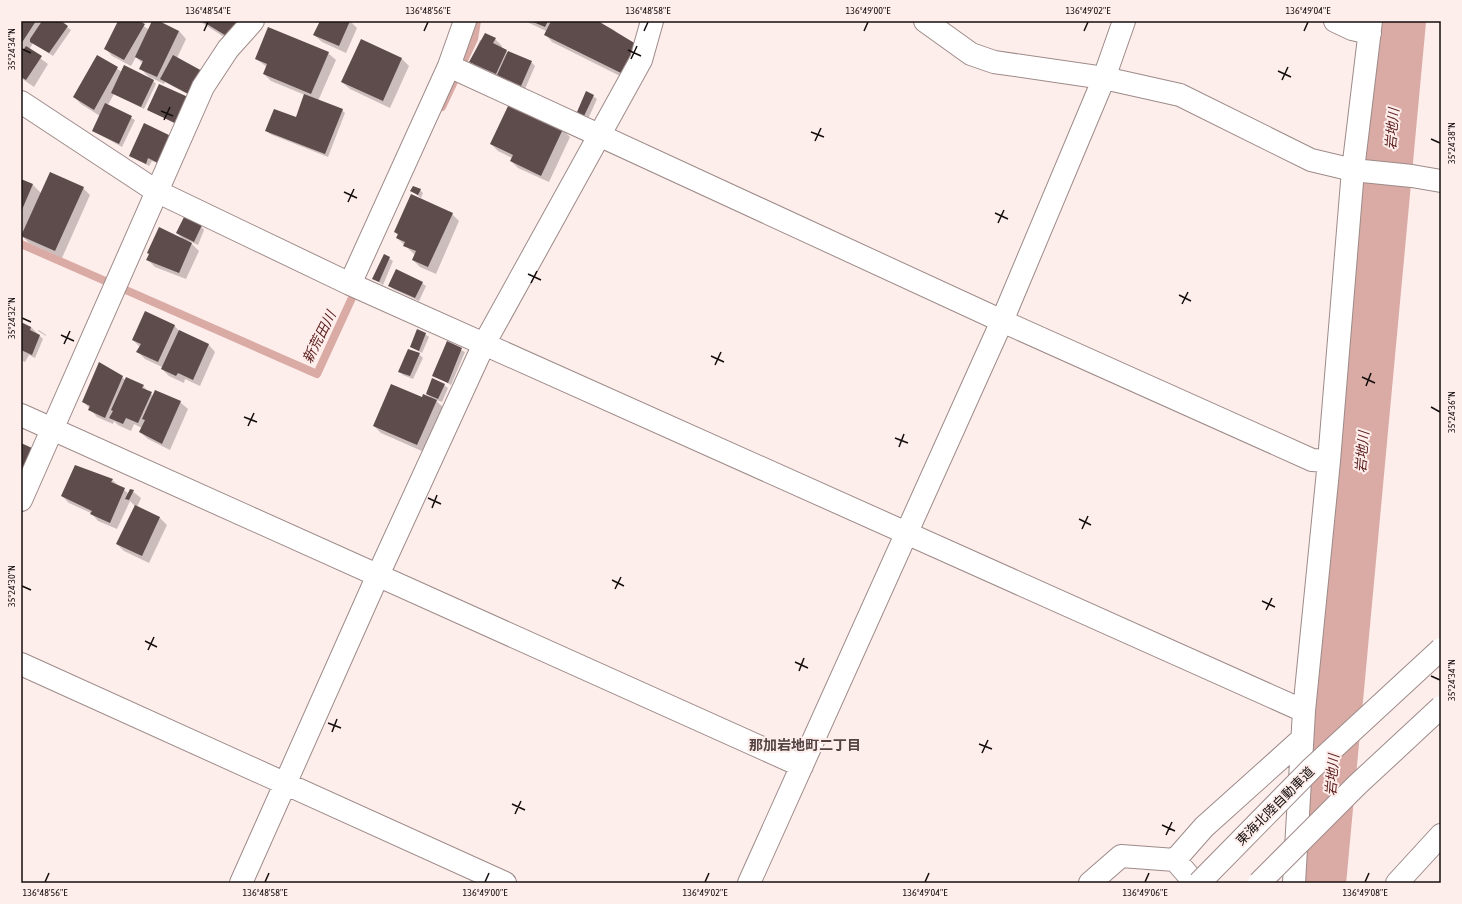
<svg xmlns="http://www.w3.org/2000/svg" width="1462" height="904" font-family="'Asap Condensed','Noto Sans JP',sans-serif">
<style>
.shadow{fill:#0003}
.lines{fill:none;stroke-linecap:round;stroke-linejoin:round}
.stream{stroke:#daaaa4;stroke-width:8}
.river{stroke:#daaaa4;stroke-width:48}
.building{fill:#5d4c4b}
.minor-casing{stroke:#9d8b89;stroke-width:24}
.minor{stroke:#fff;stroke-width:22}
.highway-bridge-casing{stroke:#9d8b89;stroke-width:24;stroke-linecap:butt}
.highway-bridge{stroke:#fff;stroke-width:22}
.ticks{fill:none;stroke:#140d0d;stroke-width:1.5}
.labels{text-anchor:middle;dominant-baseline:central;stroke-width:4;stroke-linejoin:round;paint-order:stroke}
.street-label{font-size:13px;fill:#140d0d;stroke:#fdedeb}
.water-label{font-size:14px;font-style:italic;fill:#5d211f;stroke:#fdedeb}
.neighbourhood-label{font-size:14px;font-weight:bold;fill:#534342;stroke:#fdedeb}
.neatline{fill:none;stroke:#140d0d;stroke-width:1.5}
.ticks-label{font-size:10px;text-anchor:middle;fill:#140d0d}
</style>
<rect width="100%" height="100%" fill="#fdedeb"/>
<!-- shadow -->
<path class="shadow" d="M 21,21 L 59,21 L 71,30 L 53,56 L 33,43 L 29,50 L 48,64 L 34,87 L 21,78 L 21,55 L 23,52 L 21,50 Z
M 119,21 L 137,21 L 149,30 L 153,21 L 156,21 L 179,31 L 186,39 L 177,58 L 195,98 L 165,82 L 164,84 L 150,77 L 156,84 L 144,109 L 114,94 L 108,105 L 135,120 L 122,147 L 93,131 L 100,116 L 81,104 L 74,97 L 98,56 L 122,72 L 151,79 L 141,69 L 143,64 L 136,57 L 131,66 L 112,56 L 105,48 Z
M 199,21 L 249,21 L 235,44 Z
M 321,21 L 350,21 L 357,28 L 346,53 L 322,42 L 314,35 Z
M 525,21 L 596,21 L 614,30 L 620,37 L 635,45 L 628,80 L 552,42 L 545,34 L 546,31 Z
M 495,39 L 502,46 L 501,49 L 531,62 L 535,66 L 525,89 L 478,69 L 471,61 L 480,40 Z
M 361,41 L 402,59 L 409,66 L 390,108 L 350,89 L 342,82 Z
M 328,53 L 336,60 L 318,101 L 342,110 L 345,113 L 328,157 L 270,134 L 267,131 L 296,119 L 305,95 L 271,81 L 264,74 L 267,67 L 256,59 Z
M 160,85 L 179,126 L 148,109 Z
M 593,96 L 597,99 L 588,119 L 578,112 Z
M 563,130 L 570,137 L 549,182 L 518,168 L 511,161 L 512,158 L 498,151 L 491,144 Z
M 172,138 L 164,166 L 152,161 L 149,166 L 130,156 Z
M 21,180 L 33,185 L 41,193 L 83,188 L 90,195 L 62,258 L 29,243 L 21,235 Z
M 420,190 L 423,193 L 421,198 L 412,191 Z
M 452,214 L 459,221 L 436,274 L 420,267 L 413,260 L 415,255 L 397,238 L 398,235 L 395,232 Z
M 201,226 L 204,230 L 198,245 L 189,241 L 199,251 L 186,279 L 155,267 L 148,260 L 184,240 L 177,233 Z
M 384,255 L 393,261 L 383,285 L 374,279 Z
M 422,283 L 426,286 L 419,301 L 393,289 L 390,286 Z
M 21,323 L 31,327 L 43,339 L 35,358 L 29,355 L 25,362 L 21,360 Z
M 174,325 L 180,332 L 208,344 L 215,352 L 200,386 L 185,379 L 184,383 L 169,376 L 162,369 L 162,367 L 145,359 L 138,352 L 140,347 L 133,340 Z
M 39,330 L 46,335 L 46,336 L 38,331 Z
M 425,334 L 429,337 L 422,353 L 411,347 Z
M 447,343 L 465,352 L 451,385 L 433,375 Z
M 419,354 L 423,358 L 413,379 L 403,375 L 400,372 Z
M 99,364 L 126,380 L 143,386 L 153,396 L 180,402 L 188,409 L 170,450 L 148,439 L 140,432 L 142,428 L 134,424 L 131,431 L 118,425 L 114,421 L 113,424 L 97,417 L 83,401 Z
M 444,385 L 448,388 L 442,402 L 434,399 L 444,408 L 424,452 L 381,433 L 374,426 L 422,399 L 432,399 L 427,394 Z
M 112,480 L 129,494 L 131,490 L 141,498 L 137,507 L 160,518 L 167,525 L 149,563 L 124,551 L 117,544 L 135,506 L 130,501 L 117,529 L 98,521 L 91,513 L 69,503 L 62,496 Z"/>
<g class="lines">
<!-- stream -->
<path class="stream" d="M 442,107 L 474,39 L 477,21
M 21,244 L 317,374 L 357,287"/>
<!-- river -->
<path class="river" d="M 1322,883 L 1402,21"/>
</g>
<!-- building -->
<path class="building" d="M 21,21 L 36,21 L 21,44 Z
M 42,21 L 61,21 L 68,26 L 49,53 L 30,42 L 30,39 Z
M 118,21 L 139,21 L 145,24 L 124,60 L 104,49 Z
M 152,21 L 159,21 L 179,31 L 157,77 L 139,69 L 143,61 L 135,57 Z
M 202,21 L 238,21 L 228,37 Z
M 320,21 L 350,21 L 339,46 L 313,35 Z
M 531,21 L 548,21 L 545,27 Z
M 551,21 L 598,21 L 636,44 L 621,73 L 544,35 Z
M 268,27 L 329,52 L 311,94 L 263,74 L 267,64 L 255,59 Z
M 485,33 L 496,38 L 493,43 L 507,50 L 496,74 L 469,62 Z
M 361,39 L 402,58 L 383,101 L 341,82 Z
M 26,46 L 42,56 L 26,80 L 21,77 L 21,53 Z
M 508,51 L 532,61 L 521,86 L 497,75 Z
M 97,55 L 118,67 L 94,110 L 73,97 Z
M 173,55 L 204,72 L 192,96 L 160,79 Z
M 124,65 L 154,80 L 141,107 L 111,93 Z
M 159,84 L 188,97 L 175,123 L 147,110 Z
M 586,91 L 594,95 L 584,116 L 577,112 Z
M 304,94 L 343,109 L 325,154 L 265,131 L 274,109 L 296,117 Z
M 105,103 L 132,116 L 119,144 L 92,131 Z
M 509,104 L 563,129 L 541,176 L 510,161 L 513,155 L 490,144 Z
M 144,123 L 173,137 L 160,164 L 148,158 L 146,164 L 129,156 Z
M 50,172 L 84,187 L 55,251 L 21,236 Z
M 21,179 L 33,184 L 21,212 Z
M 413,186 L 421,189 L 418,195 L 410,191 Z
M 411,194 L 453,213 L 428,267 L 412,260 L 416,251 L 403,246 L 405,242 L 396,238 L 398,234 L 394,232 Z
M 184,217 L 202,225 L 194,242 L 176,233 Z
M 159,227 L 192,243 L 179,273 L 146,260 L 149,254 L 147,253 Z
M 384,254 L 390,257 L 379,282 L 372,279 Z
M 396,269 L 423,282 L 415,298 L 388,286 Z
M 145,311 L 175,325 L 158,362 L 136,352 L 141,344 L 132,340 Z
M 21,322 L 31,327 L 30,330 L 40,335 L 32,355 L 21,350 Z
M 417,329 L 426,333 L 419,351 L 410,347 Z
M 179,330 L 209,344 L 193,380 L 178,373 L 176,376 L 161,369 Z
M 447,341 L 462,348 L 448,383 L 432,376 Z
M 408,349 L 420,353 L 410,376 L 398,372 Z
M 99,362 L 123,376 L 105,418 L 88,410 L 90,406 L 82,402 Z
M 126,377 L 144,385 L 142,388 L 152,392 L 138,423 L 126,418 L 123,424 L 109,418 L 113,411 L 111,410 Z
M 432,378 L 445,384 L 438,399 L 426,394 Z
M 391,384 L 422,397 L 423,394 L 437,400 L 417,445 L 373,426 Z
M 155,390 L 181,401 L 162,444 L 139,432 L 145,420 L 142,419 Z
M 21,443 L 32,448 L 21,473 Z
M 75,465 L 113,479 L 111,482 L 125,488 L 110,523 L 90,514 L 92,511 L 61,496 Z
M 130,489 L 134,490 L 129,500 L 125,499 Z
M 135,505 L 160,517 L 142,556 L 116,544 Z"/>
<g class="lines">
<!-- minor casing -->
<g class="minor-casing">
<path id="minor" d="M 925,21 L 971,54 L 994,62 L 1104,78 L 1180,95 L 1311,160 L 1353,170 L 1412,176 L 1441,181
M 1335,21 L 1352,29 L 1370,33
M 449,66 L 1002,321 L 1312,460 L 1329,461
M 21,102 L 156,191 L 350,284 L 1304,711
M 350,284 L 449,66 L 465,21
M 21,415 L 802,766
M 21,500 L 203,87 L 228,49 L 253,21
M 21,664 L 505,883
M 1175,860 L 1195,883
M 241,883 L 378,575 L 484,344 L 641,60 L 652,21
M 749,883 L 1002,321 L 1104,78 L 1124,21
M 1090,883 L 1121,856 L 1175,860 L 1204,827 L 1302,739
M 1294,883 L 1304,711 L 1329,461 L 1353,170 L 1371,21
M 1397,883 L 1441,835"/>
</g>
<!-- minor -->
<use href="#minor" class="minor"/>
<!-- highway-bridge casing -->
<g class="highway-bridge-casing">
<path id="highway-bridge" d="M 1199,883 L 1312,768 L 1441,649
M 1259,883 L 1357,785 L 1441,707"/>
</g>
<!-- highway-bridge -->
<use href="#highway-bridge" class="highway-bridge"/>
</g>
<!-- ticks -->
<path class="ticks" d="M 204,31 L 208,22M 424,31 L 428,22M 644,31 L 648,22M 864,31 L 868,22M 1084,31 L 1088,22M 1304,31 L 1308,22M 22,49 L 31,53M 628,50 L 641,56M 631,59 L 637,46M 1278,71 L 1291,77M 1282,80 L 1288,67M 161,111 L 173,116M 164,120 L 170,107M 811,132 L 824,137M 1431,139 L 1440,143M 815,141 L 821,128M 344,192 L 357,198M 348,202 L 354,189M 995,213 L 1008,219M 998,223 L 1004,210M 528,274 L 541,280M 531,283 L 537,271M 1179,295 L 1191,301M 1182,304 L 1188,292M 22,318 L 31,322M 61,335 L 74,341M 64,344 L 70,331M 711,356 L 724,362M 715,365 L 721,352M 1362,377 L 1375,383M 1366,386 L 1371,373M 1431,407 L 1440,412M 244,417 L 257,422M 248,426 L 254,413M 895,438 L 908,443M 899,447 L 904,434M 428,498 L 441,504M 432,508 L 437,495M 1079,519 L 1091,525M 1082,529 L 1088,516M 612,580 L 624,586M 22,586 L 31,590M 615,589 L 621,577M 1262,601 L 1275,607M 1266,610 L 1272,598M 145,641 L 157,647M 148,650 L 154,637M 795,662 L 808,668M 799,671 L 804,658M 1431,676 L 1440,680M 328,723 L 341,728M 332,732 L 337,719M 979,744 L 992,749M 982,753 L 988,740M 512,804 L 525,810M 515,814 L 521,801M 1162,825 L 1175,831M 1166,835 L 1172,822M 45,882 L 49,873M 265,882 L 269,873M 485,882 L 489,873M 705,882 L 709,873M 925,882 L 929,873M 1145,882 L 1149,873M 1365,882 L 1369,873"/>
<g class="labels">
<!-- street labels -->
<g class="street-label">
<text transform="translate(1275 806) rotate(-45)">東海北陸自動車道</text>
</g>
<!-- water labels -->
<g class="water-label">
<text transform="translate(1392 129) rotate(-85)">岩地川</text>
<text transform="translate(319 337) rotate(-63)">新荒田川</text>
<text transform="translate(1362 452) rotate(-85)">岩地川</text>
<text transform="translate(1332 775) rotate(-85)">岩地川</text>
</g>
<!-- neighbourhood labels -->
<g class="neighbourhood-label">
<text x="805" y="745">那加岩地町二丁目</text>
</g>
</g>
<!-- border -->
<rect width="1462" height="904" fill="none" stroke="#fdedeb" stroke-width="44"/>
<rect x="22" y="22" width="1418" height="860" class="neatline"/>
<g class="ticks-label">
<text x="208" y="14">136°48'54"E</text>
<text x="428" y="14">136°48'56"E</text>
<text x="648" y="14">136°48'58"E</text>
<text x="868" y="14">136°49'00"E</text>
<text x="1088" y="14">136°49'02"E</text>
<text x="1308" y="14">136°49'04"E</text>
<text transform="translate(11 49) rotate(-90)" y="4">35°24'34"N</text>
<text transform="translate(1451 143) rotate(-90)" y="4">35°24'38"N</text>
<text transform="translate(11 318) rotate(-90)" y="4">35°24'32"N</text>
<text transform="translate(1451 412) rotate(-90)" y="4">35°24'36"N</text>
<text transform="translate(11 586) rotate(-90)" y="4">35°24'30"N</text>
<text transform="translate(1451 680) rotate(-90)" y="4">35°24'34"N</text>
<text x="45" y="896">136°48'56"E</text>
<text x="265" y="896">136°48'58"E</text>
<text x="485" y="896">136°49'00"E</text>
<text x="705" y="896">136°49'02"E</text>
<text x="925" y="896">136°49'04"E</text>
<text x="1145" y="896">136°49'06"E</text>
<text x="1365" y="896">136°49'08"E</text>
</g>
</svg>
